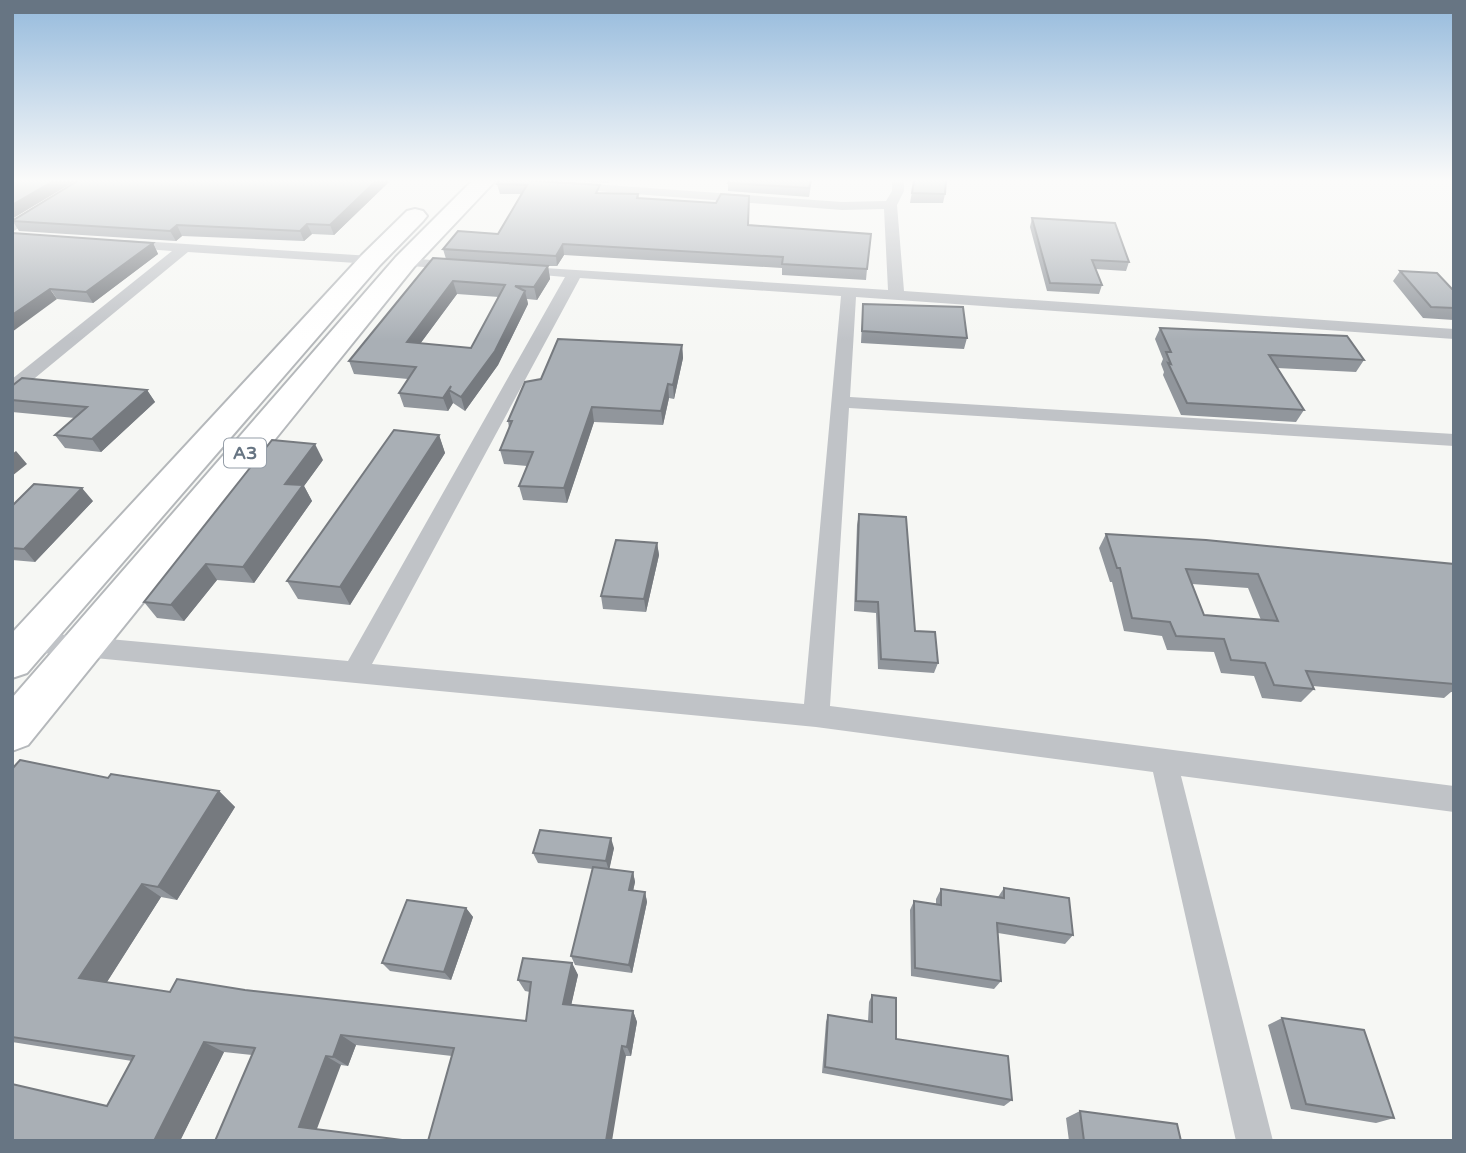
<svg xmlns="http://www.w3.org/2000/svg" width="1466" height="1153" font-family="'Varela Round',sans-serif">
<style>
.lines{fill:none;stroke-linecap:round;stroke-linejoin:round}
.trunk-casing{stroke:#b5b8bb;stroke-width:4}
.minor{fill:#c0c3c7;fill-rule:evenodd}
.trunk{fill:#fff;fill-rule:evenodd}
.wall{fill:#91969c;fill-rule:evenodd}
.shaded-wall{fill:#767a7f}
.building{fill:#a9afb5;stroke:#767a7f;stroke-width:2;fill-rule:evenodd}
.labels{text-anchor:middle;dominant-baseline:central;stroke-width:7;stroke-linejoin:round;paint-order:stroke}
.shield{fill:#fff;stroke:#959ea8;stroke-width:2}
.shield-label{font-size:18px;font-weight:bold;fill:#677583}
</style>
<rect width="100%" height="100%" fill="#f6f7f4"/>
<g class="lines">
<!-- trunk casing -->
<g class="trunk-casing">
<path id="trunk" d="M 473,180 L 496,180 L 414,267 L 28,745 L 12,751 L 12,698 L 396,257 Z
M 415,209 L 423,211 L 427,216 L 423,221 L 380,265 L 27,673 L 12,678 L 12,633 L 362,255 L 407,211 Z"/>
</g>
<!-- minor -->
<path class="minor" d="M 82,180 L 97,180 L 12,232 L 12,222 Z
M 892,180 L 904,180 L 904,191 L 897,205 L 904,291 L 1454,329 L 1454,339 L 856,297 L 850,397 L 1454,434 L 1454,446 L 849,408 L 830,706 L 1454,786 L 1454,812 L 1181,776 L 1273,1141 L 1236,1141 L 1153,772 L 816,727 L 22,651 L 12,646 L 13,634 L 22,631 L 348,661 L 565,277 L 518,273 L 511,269 L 513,266 L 888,290 L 884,209 L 842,210 L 570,189 L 564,185 L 565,182 L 842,202 L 886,201 L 892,191 ZM 580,278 L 841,296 L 804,704 L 372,664 Z
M 124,240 L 371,256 L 378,260 L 371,264 L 188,252 L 18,392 L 12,393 L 12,379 L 172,251 L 119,247 L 119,241 Z
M 405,258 L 459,262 L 466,266 L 459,270 L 400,265 L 398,262 Z"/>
<!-- trunk -->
<use href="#trunk" class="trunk"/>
</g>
<!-- wall -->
<path class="wall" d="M 79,180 L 391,180 L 334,235 L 312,234 L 304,241 L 182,236 L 176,241 L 19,231 L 12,220 Z
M 499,180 L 601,193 L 638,194 L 639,198 L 748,225 L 867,269 L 866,280 L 782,275 L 782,268 L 564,255 L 557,266 L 548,266 L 550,279 L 537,300 L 527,299 L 528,304 L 498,365 L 465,411 L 453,403 L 448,411 L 404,407 L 399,393 L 408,379 L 354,374 L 349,361 L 446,259 L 443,249 L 498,234 L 521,194 L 500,194 L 497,184 ZM 457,294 L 499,297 L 471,348 L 420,344 Z
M 554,180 L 609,180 L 608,183 Z
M 730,180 L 812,180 L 809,197 L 728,191 L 728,183 Z
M 914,180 L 945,194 L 943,203 L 910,203 Z
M 1032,218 L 1129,262 L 1126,271 L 1095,269 L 1102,285 L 1099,294 L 1047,291 L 1030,227 Z
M 12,233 L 153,243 L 158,254 L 93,303 L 57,299 Z
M 1400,271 L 1454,289 L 1454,320 L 1423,318 L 1393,281 Z
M 863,304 L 967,338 L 964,349 L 861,343 Z
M 1160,328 L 1364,360 L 1356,372 L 1277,368 L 1304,410 L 1296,422 L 1181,415 L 1163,375 L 1164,372 L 1161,364 L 1163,359 L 1155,339 Z
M 682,345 L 683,358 L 674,399 L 669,398 L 663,425 L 594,422 L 567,503 L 523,500 L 519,486 L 527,466 L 504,464 L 500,450 L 509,428 L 508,421 L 541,379 Z
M 12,386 L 147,390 L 155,402 L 101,452 L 65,448 L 55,435 L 75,418 L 12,412 Z
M 439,435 L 445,453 L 350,605 L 298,599 L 287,581 Z
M 323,460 L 304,486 L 312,501 L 254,583 L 217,580 L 184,621 L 157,618 L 144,602 Z
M 93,501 L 35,562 L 12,560 L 12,506 Z
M 859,514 L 915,631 L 938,663 L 934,673 L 878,669 L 876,613 L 854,611 L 857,525 Z
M 1106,534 L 1454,564 L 1454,692 L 1451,692 L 1444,698 L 1313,686 L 1314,689 L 1301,702 L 1262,698 L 1254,676 L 1221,673 L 1214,652 L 1167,650 L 1162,636 L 1124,631 L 1112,582 L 1110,582 L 1099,548 ZM 1192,584 L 1248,588 L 1261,620 L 1204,615 Z
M 657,543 L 659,555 L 646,612 L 603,609 L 601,596 Z
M 12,769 L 219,791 L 235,807 L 177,900 L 161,897 L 106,983 L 170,992 L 245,990 L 526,1021 L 530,992 L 525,991 L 518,980 L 572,963 L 578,975 L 571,1005 L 633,1011 L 637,1022 L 631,1056 L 452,1056 L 356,1045 L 348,1066 L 341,1065 L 215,1141 L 252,1055 L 224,1052 L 180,1141 L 12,1141 L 107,1106 L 132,1061 L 12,1042 Z
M 614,848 L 609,869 L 633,872 L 635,882 L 633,891 L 645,892 L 647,902 L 632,973 L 575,965 L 571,956 L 593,869 L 538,863 L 533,853 Z
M 1004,888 L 1073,935 L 1065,944 L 998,933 L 1001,981 L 994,989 L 911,976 L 910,910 L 914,901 L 936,904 L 936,899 L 941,889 L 998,897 Z
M 466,908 L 473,917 L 451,980 L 390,971 L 382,963 Z
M 872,995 L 896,1039 L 1012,1100 L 1004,1106 L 822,1073 L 826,1022 L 828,1015 L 868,1021 L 869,1002 Z
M 1282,1018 L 1394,1118 L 1376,1123 L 1291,1109 L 1268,1025 Z
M 1080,1111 L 1181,1141 L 1069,1141 L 1066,1118 Z"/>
<!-- shaded-wall -->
<path class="shaded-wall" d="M 55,180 L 77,180 L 12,219 L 12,205 Z
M 377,180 L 391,180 L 334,235 L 330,225 Z
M 307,224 L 312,234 L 304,241 L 300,231 Z
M 177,225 L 182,236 L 176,241 L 170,231 Z
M 153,243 L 158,254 L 93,303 L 86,292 Z
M 563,244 L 564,255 L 557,266 L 556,256 Z
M 548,266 L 550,279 L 537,300 L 534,287 Z
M 453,281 L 457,294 L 411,356 L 407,342 Z
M 50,289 L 57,299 L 12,332 L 12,315 Z
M 525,291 L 528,304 L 498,365 L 465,411 L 461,397 Z
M 682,345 L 683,358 L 674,399 L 673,385 Z
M 668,384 L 669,398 L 663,425 L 661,411 Z
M 451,386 L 449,390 L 453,403 L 448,411 L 443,398 Z
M 147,390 L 155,402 L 101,452 L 92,439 Z
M 592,407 L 594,422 L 567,503 L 564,488 Z
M 439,435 L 445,453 L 350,605 L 340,587 Z
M 315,444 L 323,460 L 304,486 L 312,501 L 254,583 L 243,567 L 285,484 Z
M 16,451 L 27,464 L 12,476 L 12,454 Z
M 82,488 L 93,501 L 35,562 L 24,549 Z
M 657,543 L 659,555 L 646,612 L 644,599 Z
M 206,564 L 217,580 L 184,621 L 171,605 Z
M 219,791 L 235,807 L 177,900 L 158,887 Z
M 611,838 L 614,848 L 609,871 L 606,861 Z
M 633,872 L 635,882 L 631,900 L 629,890 Z
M 142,884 L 161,897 L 102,990 L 79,978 Z
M 645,892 L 647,902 L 632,973 L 629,965 Z
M 466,908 L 473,917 L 451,980 L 444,972 Z
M 572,963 L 578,975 L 569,1015 L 563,1004 Z
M 633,1011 L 637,1022 L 631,1056 L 627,1047 Z
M 341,1035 L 356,1045 L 348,1066 L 333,1057 Z
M 204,1042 L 224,1052 L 180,1141 L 154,1141 Z
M 622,1046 L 626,1056 L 612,1141 L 606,1141 Z
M 326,1056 L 341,1065 L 315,1134 L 299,1127 Z"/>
<!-- building -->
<path class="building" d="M 12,180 L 55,180 L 12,205 Z
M 79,180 L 377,180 L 330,225 L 307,224 L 300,231 L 177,225 L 170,231 L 12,221 Z
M 499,180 L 523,180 L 600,185 L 596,193 L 638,194 L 637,198 L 716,203 L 721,194 L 749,196 L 748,225 L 871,234 L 867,269 L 782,264 L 783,257 L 563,244 L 556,256 L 443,249 L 458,231 L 498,234 L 527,185 L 497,184 Z
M 730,180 L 811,180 L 809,188 L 728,183 Z
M 914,180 L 946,180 L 945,194 L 912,193 Z
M 1032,218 L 1115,223 L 1129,262 L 1092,260 L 1102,285 L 1050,283 Z
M 12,233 L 153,243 L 86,292 L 50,289 L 12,315 Z
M 433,258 L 548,266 L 534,287 L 515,286 L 525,291 L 495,351 L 461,397 L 449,390 L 451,386 L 443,398 L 399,393 L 416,367 L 349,361 ZM 453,281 L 505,285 L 471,348 L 407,342 Z
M 1400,271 L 1437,273 L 1452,289 L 1454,289 L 1454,308 L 1431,307 Z
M 863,304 L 963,307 L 967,338 L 862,331 Z
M 1160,328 L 1347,336 L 1364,360 L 1269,355 L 1304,410 L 1187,403 L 1168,363 L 1171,364 L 1166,352 L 1171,352 Z
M 558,339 L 682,345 L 673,385 L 668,384 L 661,411 L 592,407 L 564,488 L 519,486 L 533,452 L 500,450 L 512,421 L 508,421 L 525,382 L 541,379 Z
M 22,378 L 147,390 L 92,439 L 55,435 L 87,407 L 12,400 L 12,386 Z
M 394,430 L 439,435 L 340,587 L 287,581 Z
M 272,440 L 315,444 L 285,484 L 303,485 L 243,567 L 206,564 L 171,605 L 144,602 Z
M 34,484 L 82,488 L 24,549 L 12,548 L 12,506 Z
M 859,514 L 906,517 L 915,631 L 935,632 L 938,663 L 881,659 L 878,602 L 856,601 Z
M 1106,534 L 1206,540 L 1454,564 L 1454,684 L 1306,671 L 1314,689 L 1274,685 L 1265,663 L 1231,660 L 1224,639 L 1176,636 L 1170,622 L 1132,618 L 1120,568 L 1117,568 ZM 1186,569 L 1258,574 L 1278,621 L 1204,615 Z
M 616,540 L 657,543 L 644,599 L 601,596 Z
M 20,760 L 108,778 L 111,774 L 219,791 L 158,887 L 142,884 L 79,978 L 170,992 L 177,979 L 245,990 L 526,1021 L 531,982 L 518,980 L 523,958 L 572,963 L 563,1004 L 633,1011 L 627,1047 L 622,1046 L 606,1141 L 428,1141 L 454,1048 L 341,1035 L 333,1057 L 326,1056 L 299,1127 L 410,1141 L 215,1141 L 255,1048 L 204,1042 L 154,1141 L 12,1141 L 12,1084 L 107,1106 L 134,1056 L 12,1037 L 12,769 Z
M 540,830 L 611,838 L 606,861 L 533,853 Z
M 593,867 L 633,872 L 629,890 L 645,892 L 629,965 L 571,956 Z
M 1004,888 L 1069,898 L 1073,935 L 997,923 L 1001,981 L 915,968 L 914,901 L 941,905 L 941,889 L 1004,898 Z
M 407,900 L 466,908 L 444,972 L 382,963 Z
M 872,995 L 896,998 L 896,1039 L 1008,1056 L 1012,1100 L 825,1067 L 828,1015 L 872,1022 Z
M 1282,1018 L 1364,1030 L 1394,1118 L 1306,1104 Z
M 1080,1111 L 1177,1124 L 1181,1141 L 1084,1141 Z"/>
<!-- sky -->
<linearGradient id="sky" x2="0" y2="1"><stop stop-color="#95badc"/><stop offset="0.53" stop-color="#fbfbfa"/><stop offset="1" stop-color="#fbfbfa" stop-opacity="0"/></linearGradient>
<rect width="1466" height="341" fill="url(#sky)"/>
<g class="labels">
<!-- shield labels -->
<rect class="shield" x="224" y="438.5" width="42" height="29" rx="5"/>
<g class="shield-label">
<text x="245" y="453">A3</text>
</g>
</g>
<!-- border -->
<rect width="1466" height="1153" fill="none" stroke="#677583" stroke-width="28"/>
</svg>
